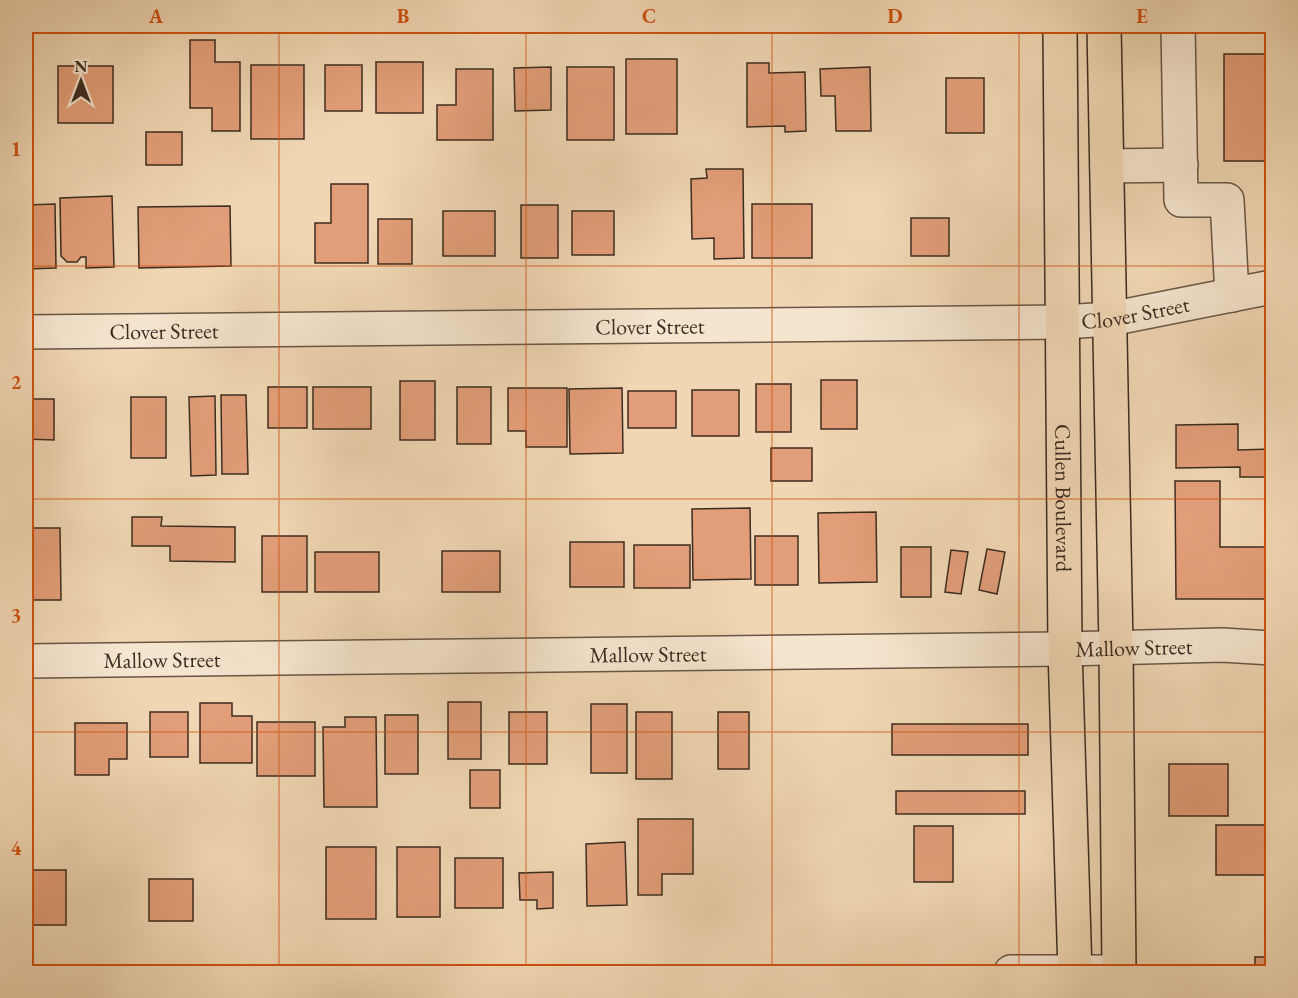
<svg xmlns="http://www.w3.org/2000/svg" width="1298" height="998" font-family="'EB Garamond',serif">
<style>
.building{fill:#e29e78;stroke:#3c2c21;stroke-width:1.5}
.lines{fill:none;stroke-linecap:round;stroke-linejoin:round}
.minor-casing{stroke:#695646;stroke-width:36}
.major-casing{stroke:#3c2c21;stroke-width:36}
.minor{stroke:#f5e4ce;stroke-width:33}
.major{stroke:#f0d6b3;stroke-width:33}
.grid{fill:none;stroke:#ce520f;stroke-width:1.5;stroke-opacity:0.55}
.labels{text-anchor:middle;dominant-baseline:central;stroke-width:4.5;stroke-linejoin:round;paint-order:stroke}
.street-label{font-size:22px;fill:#3c2c21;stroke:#f5e4ce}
.neatline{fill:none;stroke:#ce520f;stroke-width:2}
.grid-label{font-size:20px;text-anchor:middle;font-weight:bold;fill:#ce520f}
</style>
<rect width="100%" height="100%" fill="#f0d6b3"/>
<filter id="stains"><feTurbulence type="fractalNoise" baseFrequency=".00333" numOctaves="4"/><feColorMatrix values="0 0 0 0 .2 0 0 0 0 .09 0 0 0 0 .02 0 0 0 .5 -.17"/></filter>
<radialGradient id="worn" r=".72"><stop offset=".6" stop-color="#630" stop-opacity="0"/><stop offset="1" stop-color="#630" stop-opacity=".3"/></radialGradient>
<!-- building -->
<path class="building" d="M 190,40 L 215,40 L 215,62 L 240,62 L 240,131 L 212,131 L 212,108 L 190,108 Z
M 1224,54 L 1272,54 L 1272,161 L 1224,161 Z
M 626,59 L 677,59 L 677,134 L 626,134 Z
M 376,62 L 423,62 L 423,113 L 376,113 Z
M 747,63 L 769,63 L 769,73 L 805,72 L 806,131 L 785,132 L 785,126 L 747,127 Z
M 251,65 L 304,65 L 304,139 L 251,139 Z
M 325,65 L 362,65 L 362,111 L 325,111 Z
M 58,66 L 113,66 L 113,123 L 58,123 Z
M 551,67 L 551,110 L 515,111 L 514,68 Z
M 567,67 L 614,67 L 614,140 L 567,140 Z
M 870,67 L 871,131 L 836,131 L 835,96 L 821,96 L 820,69 Z
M 456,69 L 493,69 L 493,140 L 437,140 L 437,105 L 456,105 Z
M 946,78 L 984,78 L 984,133 L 946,133 Z
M 146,132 L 182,132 L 182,165 L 146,165 Z
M 706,169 L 743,169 L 744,258 L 714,259 L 714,238 L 692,239 L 691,179 L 707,178 Z
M 331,184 L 368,184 L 368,263 L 315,263 L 315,223 L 331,223 Z
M 112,196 L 114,267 L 86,268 L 86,257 L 81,257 L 77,262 L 67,262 L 61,256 L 60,198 Z
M 55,204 L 56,268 L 26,269 L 26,205 Z
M 752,204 L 812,204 L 812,258 L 752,258 Z
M 521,205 L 558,205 L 558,258 L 521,258 Z
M 230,206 L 231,266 L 139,268 L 138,207 Z
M 443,211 L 495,211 L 495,256 L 443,256 Z
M 572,211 L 614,211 L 614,255 L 572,255 Z
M 911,218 L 949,218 L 949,256 L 911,256 Z
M 378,219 L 412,219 L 412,264 L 378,264 Z
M 821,380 L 857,380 L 857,429 L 821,429 Z
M 400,381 L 435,381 L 435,440 L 400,440 Z
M 756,384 L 791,384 L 791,432 L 756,432 Z
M 268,387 L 307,387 L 307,428 L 268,428 Z
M 313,387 L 371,387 L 371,429 L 313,429 Z
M 457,387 L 491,387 L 491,444 L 457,444 Z
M 508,388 L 567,388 L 567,447 L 526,447 L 526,431 L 508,431 Z
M 622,388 L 623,453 L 570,454 L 569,389 Z
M 692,390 L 739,390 L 739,436 L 692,436 Z
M 628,391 L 676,391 L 676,428 L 628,428 Z
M 221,395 L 246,395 L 248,474 L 222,474 Z
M 215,396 L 216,475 L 191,476 L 189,397 Z
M 131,397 L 166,397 L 166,458 L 131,458 Z
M 26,399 L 54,399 L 54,440 L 26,439 Z
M 1238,424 L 1238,450 L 1272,449 L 1272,477 L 1240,477 L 1240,467 L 1176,468 L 1176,425 Z
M 771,448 L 812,448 L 812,481 L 771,481 Z
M 1175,481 L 1220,481 L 1220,547 L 1272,547 L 1272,599 L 1176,599 Z
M 750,508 L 751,579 L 693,580 L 692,509 Z
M 876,512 L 877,582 L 819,583 L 818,513 Z
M 132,517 L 162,517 L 161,526 L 235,527 L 235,562 L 170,561 L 170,546 L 132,546 Z
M 26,528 L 60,528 L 61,600 L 26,600 Z
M 262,536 L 307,536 L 307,592 L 262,592 Z
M 755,536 L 798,536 L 798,585 L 755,585 Z
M 570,542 L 624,542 L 624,587 L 570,587 Z
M 634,545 L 690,545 L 690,588 L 634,588 Z
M 901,547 L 931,547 L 931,597 L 901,597 Z
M 987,549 L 1005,552 L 997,594 L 979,590 Z
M 951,550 L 968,552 L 961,594 L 945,592 Z
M 442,551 L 500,551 L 500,592 L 442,592 Z
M 315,552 L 379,552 L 379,592 L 315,592 Z
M 448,702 L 481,702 L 481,759 L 448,759 Z
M 200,703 L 232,703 L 232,716 L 252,716 L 252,763 L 200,763 Z
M 591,704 L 627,704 L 627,773 L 591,773 Z
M 150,712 L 188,712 L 188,757 L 150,757 Z
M 509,712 L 547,712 L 547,764 L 509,764 Z
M 636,712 L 672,712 L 672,779 L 636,779 Z
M 718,712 L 749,712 L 749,769 L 718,769 Z
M 385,715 L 418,715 L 418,774 L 385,774 Z
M 345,717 L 376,717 L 377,807 L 324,807 L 323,727 L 345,727 Z
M 257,722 L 315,722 L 315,776 L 257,776 Z
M 75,723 L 127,723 L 127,759 L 109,759 L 109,775 L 75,775 Z
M 892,724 L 1028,724 L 1028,755 L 892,755 Z
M 1169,764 L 1228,764 L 1228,816 L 1169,816 Z
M 470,770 L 500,770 L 500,808 L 470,808 Z
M 896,791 L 1025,791 L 1025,814 L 896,814 Z
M 638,819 L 693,819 L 693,874 L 662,874 L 662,895 L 638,895 Z
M 1216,825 L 1267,825 L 1267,875 L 1216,875 Z
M 914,826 L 953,826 L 953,882 L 914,882 Z
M 625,842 L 627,905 L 587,906 L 586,844 Z
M 326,847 L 376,847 L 376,919 L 326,919 Z
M 397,847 L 440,847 L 440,917 L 397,917 Z
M 455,858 L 503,858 L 503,908 L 455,908 Z
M 26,870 L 66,870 L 66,925 L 27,925 Z
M 553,872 L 553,908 L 537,909 L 537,900 L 520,900 L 519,873 Z
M 149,879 L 193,879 L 193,921 L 149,921 Z
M 1255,957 L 1272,957 L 1272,972 L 1255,972 Z"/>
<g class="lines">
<!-- minor casing -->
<g class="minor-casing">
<g id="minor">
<path d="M 1178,26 L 1181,200 L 1227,200 L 1232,295"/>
<path d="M 1107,166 L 1181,165"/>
<path id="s1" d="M 26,332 L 1063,322 L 1110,319 L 1272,287"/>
<path id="s2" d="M 26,661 L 1065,649 L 1222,645 L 1272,648"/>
<path d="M 1011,972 L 1119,972"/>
</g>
</g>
<!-- major casing -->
<g class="major-casing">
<g id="major">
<path id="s3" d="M 1060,26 L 1065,649 L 1075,972"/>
<path d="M 1104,26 L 1116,647 L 1119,972"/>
</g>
</g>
<!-- minor -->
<use href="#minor" class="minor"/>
<!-- major -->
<use href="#major" class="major"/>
</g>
<!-- grid -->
<path class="grid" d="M 279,26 L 279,972M 526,26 L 526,972M 772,26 L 772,972M 1019,26 L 1019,972M 26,266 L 1272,266M 26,499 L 1272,499M 26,732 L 1272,732"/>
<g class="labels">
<!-- street labels -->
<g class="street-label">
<text stroke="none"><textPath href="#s1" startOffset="1110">Clover Street</textPath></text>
<text stroke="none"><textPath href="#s1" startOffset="624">Clover Street</textPath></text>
<text stroke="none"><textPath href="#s1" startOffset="138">Clover Street</textPath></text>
<text stroke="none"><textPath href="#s3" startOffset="472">Cullen Boulevard</textPath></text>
<text stroke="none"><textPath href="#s2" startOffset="1108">Mallow Street</textPath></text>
<text stroke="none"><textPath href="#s2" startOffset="622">Mallow Street</textPath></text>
<text stroke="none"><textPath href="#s2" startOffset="136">Mallow Street</textPath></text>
</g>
</g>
<!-- margin -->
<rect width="1298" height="998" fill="none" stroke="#f0d6b3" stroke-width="66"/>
<!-- north arrow -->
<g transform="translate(81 81)" stroke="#f5e4ce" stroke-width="4.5" paint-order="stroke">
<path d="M0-4.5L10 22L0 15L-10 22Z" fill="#3c2c21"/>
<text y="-9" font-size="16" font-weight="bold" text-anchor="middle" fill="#3c2c21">N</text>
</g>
<rect x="33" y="33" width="1232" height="932" class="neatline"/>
<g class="grid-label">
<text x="156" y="23">A</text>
<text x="403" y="23">B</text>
<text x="649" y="23">C</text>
<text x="895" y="23">D</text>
<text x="1142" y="23">E</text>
<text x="16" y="156">1</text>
<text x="16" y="389">2</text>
<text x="16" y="622">3</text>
<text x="16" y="855">4</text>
</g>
<rect width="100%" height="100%" filter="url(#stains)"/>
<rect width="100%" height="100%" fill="url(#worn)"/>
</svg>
